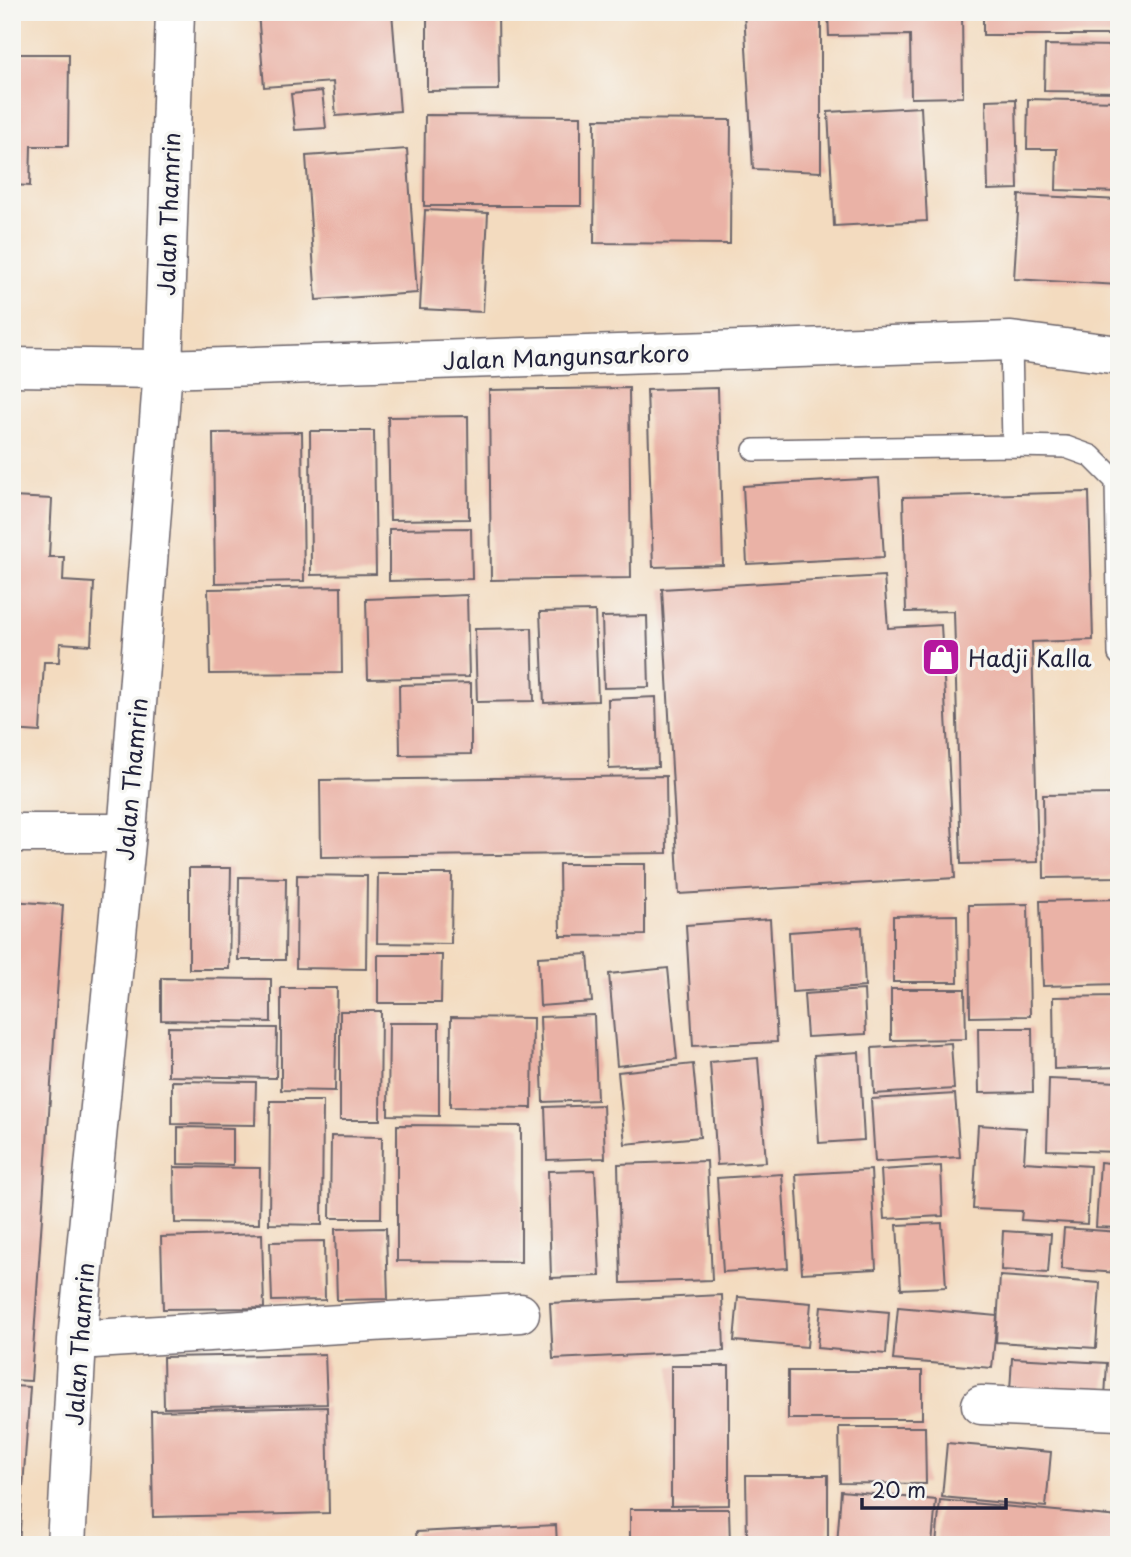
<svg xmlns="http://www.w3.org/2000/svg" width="1131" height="1557" font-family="'Playpen Sans',sans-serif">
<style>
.building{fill:#eab2a6}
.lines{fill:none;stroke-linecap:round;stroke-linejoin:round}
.lane-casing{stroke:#6b6369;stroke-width:24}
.street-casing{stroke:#6b6369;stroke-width:41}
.lane{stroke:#fff;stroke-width:21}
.street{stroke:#fff;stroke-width:38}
.labels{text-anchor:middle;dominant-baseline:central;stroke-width:7;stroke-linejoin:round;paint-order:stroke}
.street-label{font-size:23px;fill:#22223b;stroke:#f6f6f2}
.poi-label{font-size:23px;fill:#22223b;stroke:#f6f6f2;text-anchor:start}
</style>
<rect width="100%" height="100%" fill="#f6f6f2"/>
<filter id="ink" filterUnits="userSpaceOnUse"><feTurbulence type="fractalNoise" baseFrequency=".0143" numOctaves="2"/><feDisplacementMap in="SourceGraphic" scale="14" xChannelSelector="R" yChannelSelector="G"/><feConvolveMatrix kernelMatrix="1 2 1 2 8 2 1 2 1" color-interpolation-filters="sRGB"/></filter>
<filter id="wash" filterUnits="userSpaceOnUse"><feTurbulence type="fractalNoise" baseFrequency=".00686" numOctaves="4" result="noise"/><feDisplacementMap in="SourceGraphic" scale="28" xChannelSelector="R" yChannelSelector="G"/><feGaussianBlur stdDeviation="1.57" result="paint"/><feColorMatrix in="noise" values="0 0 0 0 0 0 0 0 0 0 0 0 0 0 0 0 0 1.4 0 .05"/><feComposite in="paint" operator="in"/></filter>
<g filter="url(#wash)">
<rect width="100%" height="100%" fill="#f3dbbf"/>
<g id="blocks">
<!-- building -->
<path class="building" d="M 258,12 L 392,12 L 400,111 L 336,116 L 333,82 L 264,87 Z
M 427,12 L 498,12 L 499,90 L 427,91 Z
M 744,12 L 821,12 L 821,172 L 753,169 Z
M 828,12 L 962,12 L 963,97 L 911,98 L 910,35 L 829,36 Z
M 983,12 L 1119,12 L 1119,35 L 983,35 Z
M 1045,45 L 1119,46 L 1119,92 L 1044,91 Z
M 12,54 L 69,54 L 68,146 L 31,146 L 30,186 L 12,185 Z
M 322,91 L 326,128 L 295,130 L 291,94 Z
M 1016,99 L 1018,189 L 988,190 L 986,100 Z
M 1028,99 L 1119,101 L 1119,192 L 1056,190 L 1057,149 L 1027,149 Z
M 921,107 L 927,221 L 834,226 L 828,112 Z
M 425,115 L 581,116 L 581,206 L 424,206 Z
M 595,119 L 731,120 L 730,244 L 594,243 Z
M 407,149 L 417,293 L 316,300 L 306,156 Z
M 1019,195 L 1119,200 L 1119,285 L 1014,279 Z
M 425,210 L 488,213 L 483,312 L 420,309 Z
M 629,388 L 631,578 L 491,580 L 489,390 Z
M 718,388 L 723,565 L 653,567 L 647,390 Z
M 468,416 L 469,519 L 390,520 L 388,417 Z
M 310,431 L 374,431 L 376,574 L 311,575 Z
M 302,432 L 304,581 L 215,583 L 213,433 Z
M 879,478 L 884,557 L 747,564 L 743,486 Z
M 1089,492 L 1093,640 L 1032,642 L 1038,862 L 961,864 L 954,611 L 906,612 L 903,497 Z
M 12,497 L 52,499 L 49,557 L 64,557 L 63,581 L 94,583 L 91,645 L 60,643 L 59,662 L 44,662 L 40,732 L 12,730 Z
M 471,528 L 472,579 L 389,581 L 389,529 Z
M 884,576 L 888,628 L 941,625 L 955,878 L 679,894 L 662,589 Z
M 341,587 L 342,673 L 210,674 L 208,589 Z
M 467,595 L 469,677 L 368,679 L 366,599 Z
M 595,611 L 598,701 L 544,703 L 540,612 Z
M 647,616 L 649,687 L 604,688 L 602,617 Z
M 532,628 L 534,701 L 477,702 L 475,629 Z
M 471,683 L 471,754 L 400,755 L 399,685 Z
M 656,697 L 658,767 L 609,769 L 608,699 Z
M 666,776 L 667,853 L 321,857 L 320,780 Z
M 1119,794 L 1119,877 L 1044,878 L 1043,795 Z
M 559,864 L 645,864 L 645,935 L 560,936 Z
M 189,868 L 231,868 L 229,969 L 189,969 Z
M 378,874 L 452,874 L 451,944 L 377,943 Z
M 297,875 L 367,876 L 366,969 L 296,968 Z
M 239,877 L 286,878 L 285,960 L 238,960 Z
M 1119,899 L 1119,984 L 1043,986 L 1040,901 Z
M 12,901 L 63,905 L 31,1381 L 12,1380 Z
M 1028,904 L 1030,1016 L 970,1017 L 969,905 Z
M 957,915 L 958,982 L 893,982 L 893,916 Z
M 770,919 L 777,1042 L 693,1046 L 686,925 Z
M 862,927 L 865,987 L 792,992 L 789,932 Z
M 588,954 L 592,1002 L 540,1006 L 538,957 Z
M 378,955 L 442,955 L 441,1003 L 378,1003 Z
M 668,968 L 677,1059 L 617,1066 L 609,974 Z
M 161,978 L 271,979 L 271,1022 L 161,1020 Z
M 281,988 L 337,988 L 335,1091 L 281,1090 Z
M 891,989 L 965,989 L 966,1039 L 891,1040 Z
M 864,990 L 866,1034 L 807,1037 L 804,994 Z
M 1119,996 L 1119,1067 L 1054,1069 L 1053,997 Z
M 340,1011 L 381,1011 L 380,1120 L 340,1120 Z
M 594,1015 L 597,1100 L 543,1102 L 540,1017 Z
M 451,1017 L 533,1018 L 532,1108 L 450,1107 Z
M 389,1023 L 439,1023 L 439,1116 L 388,1115 Z
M 168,1027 L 277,1028 L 276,1078 L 168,1076 Z
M 978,1028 L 1032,1028 L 1033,1092 L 979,1093 Z
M 951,1043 L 954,1089 L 874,1094 L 872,1048 Z
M 859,1052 L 864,1140 L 819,1143 L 814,1055 Z
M 758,1058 L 766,1162 L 717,1165 L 710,1062 Z
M 693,1064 L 700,1137 L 625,1144 L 618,1072 Z
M 1049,1079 L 1119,1082 L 1119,1152 L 1047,1150 Z
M 172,1081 L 256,1082 L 255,1125 L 172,1124 Z
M 955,1094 L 960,1157 L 875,1162 L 871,1099 Z
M 270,1101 L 323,1101 L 322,1225 L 269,1224 Z
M 603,1105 L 605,1158 L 547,1160 L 545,1107 Z
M 397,1125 L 521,1126 L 521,1262 L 397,1261 Z
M 978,1125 L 1026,1128 L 1024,1162 L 1090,1166 L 1087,1224 L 1021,1220 L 1022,1211 L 973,1209 Z
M 178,1127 L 233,1128 L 233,1165 L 178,1164 Z
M 331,1136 L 382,1137 L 381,1218 L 330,1218 Z
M 707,1161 L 712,1280 L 621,1283 L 618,1164 Z
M 1100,1162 L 1119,1164 L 1119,1228 L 1096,1227 Z
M 941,1166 L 943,1216 L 884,1219 L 881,1170 Z
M 174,1167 L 260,1168 L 259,1224 L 175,1223 Z
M 595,1170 L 600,1276 L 551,1278 L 548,1171 Z
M 871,1170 L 876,1269 L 802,1273 L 796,1174 Z
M 782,1174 L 788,1268 L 723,1272 L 717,1178 Z
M 942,1223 L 946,1287 L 901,1289 L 897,1225 Z
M 386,1228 L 388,1299 L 337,1300 L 335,1229 Z
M 1064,1228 L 1119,1232 L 1119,1273 L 1061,1269 Z
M 1003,1231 L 1051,1234 L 1048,1273 L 1001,1270 Z
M 262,1234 L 264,1308 L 163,1309 L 161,1237 Z
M 324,1241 L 325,1300 L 272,1301 L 270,1242 Z
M 1000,1276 L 1100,1283 L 1096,1348 L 996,1342 Z
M 722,1295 L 724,1351 L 553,1359 L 550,1303 Z
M 738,1297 L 811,1303 L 807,1347 L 734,1341 Z
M 821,1306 L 889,1312 L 886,1354 L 817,1348 Z
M 898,1307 L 997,1316 L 992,1368 L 893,1360 Z
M 325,1354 L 327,1404 L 164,1408 L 163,1357 Z
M 1117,1357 L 1119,1357 L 1119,1377 L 1115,1377 Z
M 1012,1358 L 1107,1363 L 1105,1397 L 1010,1391 Z
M 671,1366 L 729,1366 L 729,1505 L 671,1506 Z
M 788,1371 L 922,1371 L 922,1419 L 788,1419 Z
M 12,1386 L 30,1387 L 19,1545 L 12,1545 Z
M 327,1407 L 329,1513 L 153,1517 L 151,1411 Z
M 839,1427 L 925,1427 L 926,1484 L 840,1483 Z
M 947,1443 L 1051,1452 L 1046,1507 L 942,1497 Z
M 746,1475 L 828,1475 L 828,1545 L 747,1545 Z
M 841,1491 L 936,1500 L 932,1545 L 837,1545 Z
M 940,1500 L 1119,1517 L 1119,1545 L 936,1545 Z
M 630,1509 L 729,1509 L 730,1545 L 630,1545 Z
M 556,1525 L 557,1545 L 417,1545 L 416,1532 Z"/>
</g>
</g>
<g filter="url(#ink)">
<use href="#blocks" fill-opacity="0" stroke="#6b6369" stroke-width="2"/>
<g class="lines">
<!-- lane casing -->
<g class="lane-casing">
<path id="lane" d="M 1011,341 L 1013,446
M 754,450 L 1013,446 L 1066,447 L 1091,456 L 1116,481 L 1119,654"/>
</g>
<!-- street casing -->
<g class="street-casing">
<path id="street" d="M 12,367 L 163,369 L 1011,341 L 1119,355
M 12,833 L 127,833
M 77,1340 L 520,1313
M 981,1405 L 1119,1411
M 66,1545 L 77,1340 L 127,833 L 163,369 L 175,12"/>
</g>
<!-- lane -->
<use href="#lane" class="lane"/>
<!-- street -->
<use href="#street" class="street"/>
</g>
</g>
<!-- icons -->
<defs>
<g id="shop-square" transform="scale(2.0125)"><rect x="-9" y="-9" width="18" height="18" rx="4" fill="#b5179e" stroke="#f6f6f2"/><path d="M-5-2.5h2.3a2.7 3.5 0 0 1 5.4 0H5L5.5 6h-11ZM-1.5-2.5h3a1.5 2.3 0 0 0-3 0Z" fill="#fff"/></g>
</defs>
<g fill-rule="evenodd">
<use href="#shop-square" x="941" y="657"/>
</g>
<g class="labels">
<!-- street labels -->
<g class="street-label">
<text transform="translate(168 214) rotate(-88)">Jalan Thamrin</text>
<text transform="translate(566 356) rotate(-2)">Jalan Mangunsarkoro</text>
<text transform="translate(131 779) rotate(-85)">Jalan Thamrin</text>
<text transform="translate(79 1344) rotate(-86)">Jalan Thamrin</text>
</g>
<!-- poi labels -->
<g class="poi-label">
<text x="968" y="657">Hadji Kalla</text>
</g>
</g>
<!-- margin -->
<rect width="1131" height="1557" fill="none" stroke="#f6f6f2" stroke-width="42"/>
<!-- scale -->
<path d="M862 1498v10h144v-10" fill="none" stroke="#22223b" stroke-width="3.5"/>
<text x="872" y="1498" font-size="21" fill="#22223b" stroke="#f6f6f2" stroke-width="5" paint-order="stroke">20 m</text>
</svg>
